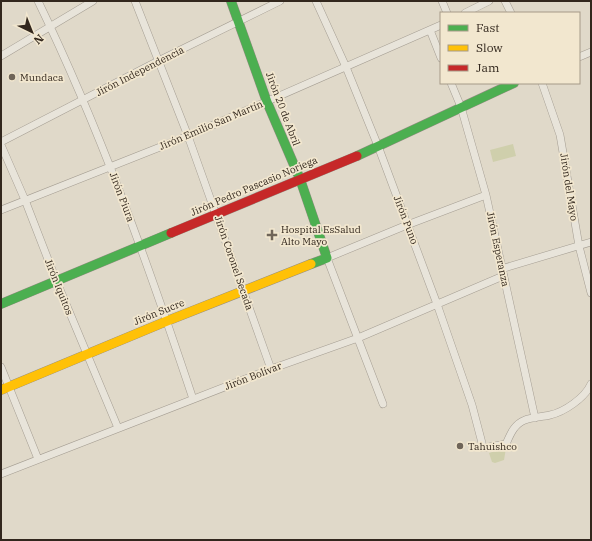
<svg xmlns="http://www.w3.org/2000/svg" width="592" height="541" font-family="'IBM Plex Serif',serif">
<style>
.green{fill:#cfcfac}
.lines{fill:none;stroke-linecap:round;stroke-linejoin:round}
.street-casing{stroke:#a59e93;stroke-width:8}
.fast-casing{stroke:#948d83;stroke-width:10}
.slow-casing{stroke:#948d83;stroke-width:10}
.jam-casing{stroke:#948d83;stroke-width:10}
.street{stroke:#e8e4da;stroke-width:7}
.fast{stroke:#4caf50;stroke-width:9}
.slow{stroke:#ffc107;stroke-width:9}
.jam{stroke:#c62828;stroke-width:9}
.poi-dot{fill:#6f6559;stroke:#f2e7cf;stroke-width:1.5}
.labels{text-anchor:middle;dominant-baseline:central;stroke-width:3.5;stroke-linejoin:round;paint-order:stroke}
.street-label{font-size:10px;fill:#32271d;stroke:#f2e7cf}
.poi-label{font-size:10px;fill:#32271d;stroke:#f2e7cf;text-anchor:start}
</style>
<rect width="100%" height="100%" fill="#e0d9c9"/>
<!-- green -->
<path class="green" d="M 513,144 L 516,156 L 493,162 L 490,150 Z
M 506,448 L 504,460 L 495,463 L 492,462 L 489,453 Z"/>
<g class="lines">
<!-- street casing -->
<g class="street-casing">
<path id="street" d="M 38,1 C 100,129 148,264 193,399
M 135,1 L 188,136 L 271,369
M 316,1 L 346,67 L 378,146 L 437,304 L 472,405 L 482,443
M 442,1 L 447,13
M 505,1 L 511,13
M 465,13 L 489,1
M 430,30 L 441,58
M 1,56 L 93,1
M 579,57 L 591,52
M 451,83 L 461,107 L 486,195 L 535,418
M 542,83 L 560,135 L 579,246 L 591,293
M 1,142 L 158,61 L 280,1
M 1,145 L 25,200 L 56,280 L 118,428
M 1,210 L 188,136 L 441,25
M 501,269 L 591,242
M 1,367 L 38,459
M 383,404 L 327,258 L 407,225 L 486,195
M 483,448 L 506,444 C 510,435 514,424 525,420 C 532,417 542,417 550,415 C 564,412 585,398 591,384
M 1,474 L 271,369 L 358,338 L 503,276"/>
</g>
<!-- fast casing -->
<g class="fast-casing">
<path id="fast" d="M 231,1 L 267,102 L 300,179 L 327,258 L 311,264
M 357,156 L 514,83
M 1,304 L 171,233"/>
</g>
<!-- slow casing -->
<g class="slow-casing">
<path id="slow" d="M 1,390 L 167,321 L 311,264"/>
</g>
<!-- jam casing -->
<g class="jam-casing">
<path id="jam" d="M 171,233 L 357,156"/>
</g>
<!-- street -->
<use href="#street" class="street"/>
<!-- fast -->
<use href="#fast" class="fast"/>
<!-- slow -->
<use href="#slow" class="slow"/>
<!-- jam -->
<use href="#jam" class="jam"/>
</g>
<!-- markers -->
<g class="poi-dot">
<circle cx="12" cy="77" r="4"/>
<path d="M270 229h4v4h4v4h-4v4h-4v-4h-4v-4h4z"/>
<circle cx="460" cy="446" r="4"/>
</g>
<g class="labels">
<!-- street labels -->
<g class="street-label">
<text transform="translate(140 71) rotate(-27)">Jirón Independencia</text>
<text transform="translate(283 109) rotate(69)">Jirón 20 de Abril</text>
<text transform="translate(211 125) rotate(-23)">Jirón Emilio San Martín</text>
<text transform="translate(254 186) rotate(-23)">Jirón Pedro Pascasio Noriega</text>
<text transform="translate(569 187) rotate(81)">Jirón del Mayo</text>
<text transform="translate(122 197) rotate(69)">Jirón Piura</text>
<text transform="translate(406 220) rotate(69)">Jirón Puno</text>
<text transform="translate(498 249) rotate(78)">Jirón Esperanza</text>
<text transform="translate(234 263) rotate(71)">Jirón Coronel Secada</text>
<text transform="translate(59 287) rotate(68)">Jirón Iquitos</text>
<text transform="translate(159 312) rotate(-22)">Jirón Sucre</text>
<text transform="translate(253 376) rotate(-21)">Jirón Bolívar</text>
</g>
<!-- poi labels -->
<g class="poi-label">
<text x="20" y="77">Mundaca</text>
<text x="281" y="229">Hospital EsSalud<tspan x="281" dy="12">Alto Mayo</tspan></text>
<text x="468" y="446">Tahuishco</text>
</g>
</g>
<!-- border -->
<rect width="592" height="541" fill="none" stroke="#32271d" stroke-width="4"/>
<!-- legend -->
<rect x="440" y="12" width="140" height="72" fill="#f2e7cf" stroke="#a59a88"/>
<rect x="448" y="25" width="20" height="6" fill="#4caf50" stroke="#a59a88"/>
<text x="476" y="32" font-size="12" fill="#32271d">Fast</text>
<rect x="448" y="45" width="20" height="6" fill="#ffc107" stroke="#a59a88"/>
<text x="476" y="52" font-size="12" fill="#32271d">Slow</text>
<rect x="448" y="65" width="20" height="6" fill="#c62828" stroke="#a59a88"/>
<text x="476" y="72" font-size="12" fill="#32271d">Jam</text>
<!-- north arrow -->
<g transform="translate(32 32) rotate(137)" stroke="#f2e7cf" stroke-width="3" paint-order="stroke">
<path d="M0-3L7 15L0 10L-7 15Z" fill="#32271d"/>
<text y="-6" font-size="11" font-weight="bold" text-anchor="middle" fill="#32271d">N</text>
</g>
</svg>
